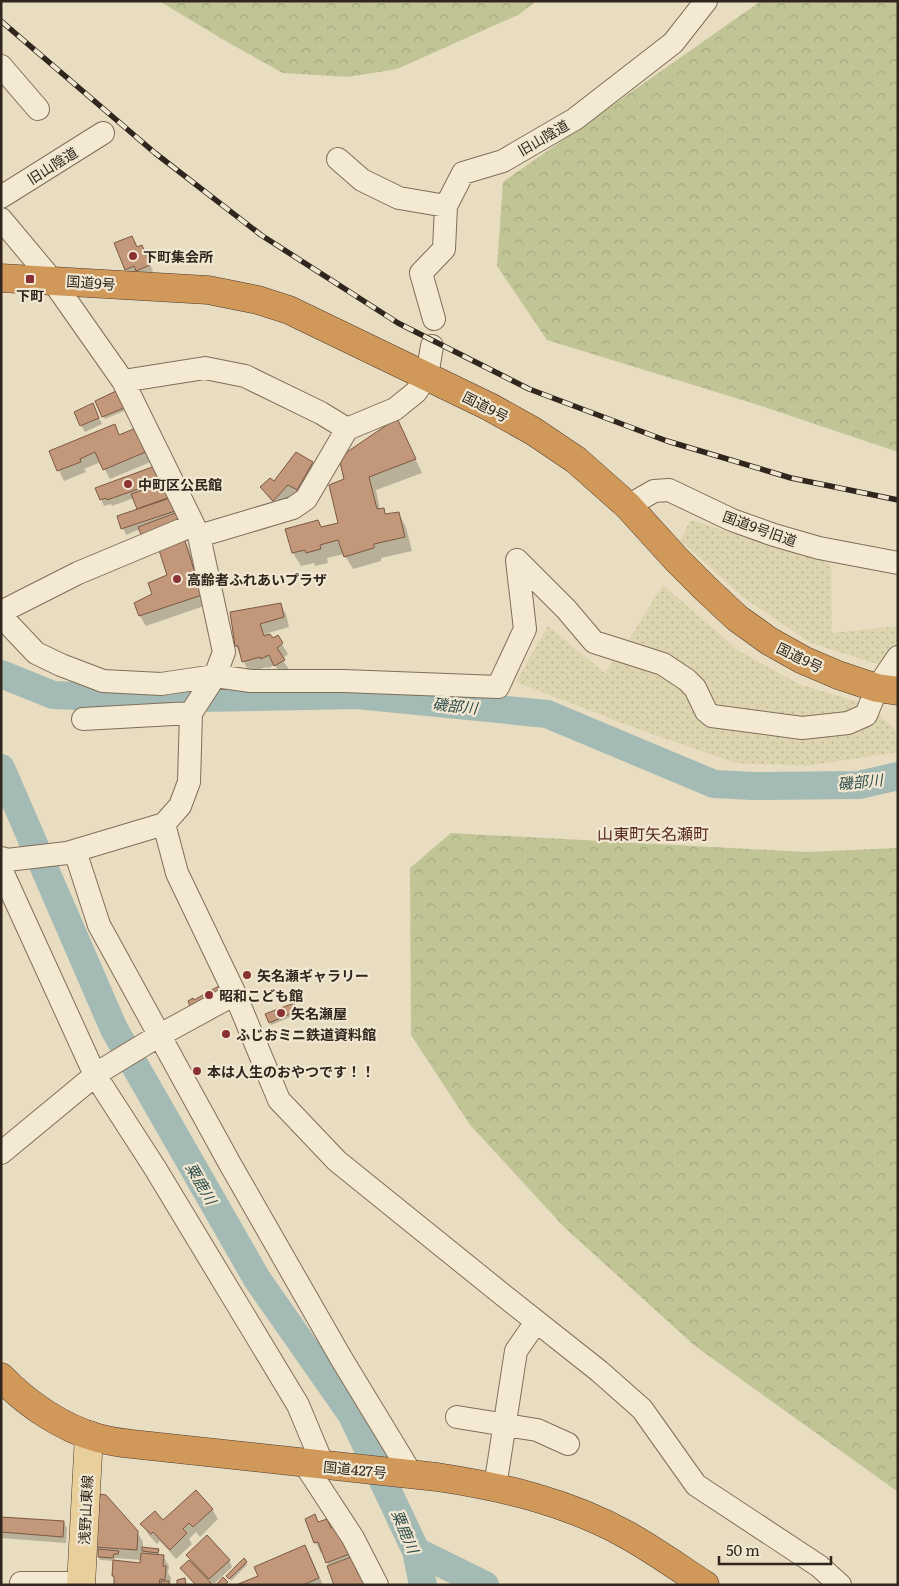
<svg xmlns="http://www.w3.org/2000/svg" width="899" height="1586" font-family="Literata,'Noto Sans JP',serif">
<style>
.farmland{fill:url(#farmland-dots)}
.forest{fill:url(#forest-crowns)}
.shadow{fill:#0003}
.lines{fill:none;stroke-linecap:round;stroke-linejoin:round}
.river{stroke:#a3bbb4;stroke-width:28}
.building{fill:#c3977a;stroke:#7c5843}
.minor-casing{stroke:#806d5a;stroke-width:24}
.major-casing{stroke:#4e3c2e;stroke-width:29}
.highway-casing{stroke:#4e3c2e;stroke-width:29}
.minor{stroke:#f4ead3;stroke-width:22}
.major{stroke:#e9cf9c;stroke-width:28}
.highway{stroke:#d09959;stroke-width:28}
.rail-casing{stroke:#31261d;stroke-width:5.5}
.rail{stroke:#f1e6d0;stroke-width:4;stroke-dasharray:11;stroke-linecap:butt}
.poi-dot{fill:#893134;stroke:#f1e6d0;stroke-width:2}
.labels{text-anchor:middle;dominant-baseline:central;stroke-width:4.5;stroke-linejoin:round;paint-order:stroke}
.street-label{font-size:14px;fill:#31261d;stroke:#f1e6d0}
.poi-label{font-size:14px;font-weight:bold;fill:#31261d;stroke:#f1e6d0;text-anchor:start}
.water-label{font-size:15px;font-style:italic;fill:#2e4f4c;stroke:#f1e6d0}
.quarter-label{font-size:16px;fill:#592b21;stroke:#f1e6d0}
</style>
<defs>
<pattern id="farmland-dots" width="8" height="8" patternUnits="userSpaceOnUse" patternTransform="scale(1.25)"><rect width="8" height="8" fill="#ddd5af"/><path d="M2 2h.1M6 6h.1" fill="none" stroke="#beb796" stroke-width="1.8" stroke-linecap="round"/></pattern>
<pattern id="forest-crowns" width="20" height="18" patternUnits="userSpaceOnUse" patternTransform="scale(1.25)"><rect width="20" height="18" fill="#c1c596"/><path d="M2 6a3 3 0 1 1 6 0M12 15a3 3 0 1 1 6 0" fill="none" stroke="#a6a981"/></pattern>
</defs>
<rect width="100%" height="100%" fill="#e8dcc1"/>
<!-- farmland -->
<path class="farmland" d="M 691,520 L 831,564 L 832,633 L 898,626 L 898,645 L 881,665 L 811,643 L 744,598 L 680,540 Z
M 663,585 L 739,651 L 799,684 L 868,705 L 898,732 L 898,752 L 806,766 L 736,763 L 640,730 L 516,682 L 548,626 L 605,673 L 628,641 Z"/>
<!-- forest -->
<path class="forest" d="M 159,1 L 537,1 L 518,15 L 397,69 L 348,77 L 283,73 L 229,43 Z
M 761,1 L 898,1 L 898,452 L 755,404 L 547,340 L 497,266 L 503,182 Z
M 451,833 L 807,852 L 898,848 L 898,1492 L 695,1346 L 565,1228 L 470,1125 L 411,1035 L 410,868 Z"/>
<!-- shadow -->
<path class="shadow" d="M 137,249 L 145,253 L 153,271 L 141,277 L 138,272 L 130,276 L 126,269 Z
M 118,396 L 124,411 L 105,419 L 97,402 Z
M 96,411 L 102,424 L 85,432 L 81,425 Z
M 397,420 L 422,473 L 376,490 L 380,510 L 383,510 L 386,515 L 398,513 L 406,527 L 412,551 L 381,558 L 381,561 L 353,569 L 344,554 L 327,558 L 328,563 L 315,566 L 314,563 L 301,566 L 293,553 L 286,530 L 322,528 L 340,524 L 346,480 Z
M 114,426 L 120,436 L 137,429 L 153,461 L 110,479 L 101,462 L 84,469 L 86,472 L 64,481 L 50,452 Z
M 312,463 L 318,473 L 280,510 L 268,497 L 262,487 L 274,483 Z
M 155,468 L 177,513 L 126,535 L 118,517 L 138,510 L 134,498 L 112,506 L 111,504 L 104,506 L 97,489 Z
M 184,539 L 189,549 L 207,605 L 146,626 L 140,616 L 169,576 Z
M 280,604 L 286,614 L 289,627 L 268,633 L 273,640 L 277,637 L 282,644 L 288,654 L 282,659 L 290,671 L 281,675 L 275,665 L 268,668 L 267,667 L 249,672 L 236,646 Z
M 295,1007 L 298,1014 L 271,1025 L 270,1022 Z
M 212,1509 L 218,1519 L 200,1537 L 196,1532 L 189,1539 L 192,1544 L 176,1559 L 160,1541 L 157,1544 L 148,1534 L 142,1524 L 163,1522 Z
M 315,1516 L 319,1523 L 326,1520 L 332,1529 L 346,1543 L 359,1575 L 329,1566 L 323,1552 L 321,1553 L 316,1543 L 306,1519 Z
M 1,1518 L 64,1522 L 67,1529 L 66,1543 L 1,1538 Z
M 137,1532 L 143,1542 L 143,1548 L 158,1550 L 159,1556 L 163,1556 L 169,1566 L 168,1573 L 171,1578 L 170,1585 L 150,1585 L 115,1580 L 113,1575 L 142,1564 L 142,1560 L 115,1558 L 114,1561 L 100,1560 L 99,1557 L 99,1551 L 97,1547 Z
M 305,1547 L 312,1560 L 323,1585 L 239,1585 L 259,1576 Z
M 188,1555 L 229,1560 L 232,1567 L 213,1585 L 208,1579 L 210,1585 L 196,1585 L 194,1566 Z
M 246,1562 L 247,1565 L 231,1581 L 228,1576 Z"/>
<g class="lines">
<!-- river -->
<path class="river" d="M 1,674 L 53,695 L 144,699 L 357,695 L 547,714 L 714,784 L 753,786 L 859,785 L 898,776
M 1,768 L 114,1029 L 257,1279 L 352,1415 L 416,1551 L 423,1585
M 416,1551 L 485,1585"/>
</g>
<!-- building -->
<path class="building" d="M 132,236 L 137,247 L 142,245 L 150,265 L 136,271 L 134,266 L 125,270 L 114,243 Z
M 116,391 L 124,408 L 102,417 L 95,401 Z
M 93,403 L 99,418 L 80,426 L 74,412 Z
M 397,418 L 416,459 L 369,477 L 377,509 L 384,508 L 385,514 L 399,512 L 405,537 L 374,544 L 374,548 L 344,557 L 338,540 L 320,545 L 321,549 L 306,553 L 305,550 L 292,553 L 285,529 L 318,520 L 321,527 L 338,523 L 329,485 L 344,479 L 340,462 L 347,452 Z
M 115,424 L 119,435 L 138,427 L 148,451 L 103,470 L 95,452 L 80,459 L 81,462 L 57,471 L 49,451 Z
M 296,452 L 313,462 L 297,490 L 288,485 L 273,501 L 260,487 L 270,478 L 274,481 Z
M 155,466 L 161,481 L 107,500 L 106,498 L 100,500 L 95,488 Z
M 165,482 L 170,497 L 137,509 L 131,494 Z
M 170,498 L 175,511 L 121,529 L 117,516 Z
M 178,512 L 184,527 L 144,542 L 138,527 Z
M 184,538 L 202,595 L 139,616 L 134,603 L 152,594 L 148,583 L 167,575 L 158,547 Z
M 281,603 L 284,617 L 260,624 L 264,636 L 270,634 L 273,638 L 278,635 L 283,643 L 277,648 L 285,660 L 274,666 L 269,655 L 261,659 L 260,657 L 242,662 L 238,646 L 235,646 L 230,612 Z
M 219,986 L 222,993 L 191,1009 L 188,1001 L 193,998 L 194,1000 Z
M 294,1003 L 297,1011 L 269,1023 L 265,1014 Z
M 196,1490 L 213,1509 L 193,1527 L 189,1523 L 183,1529 L 187,1533 L 170,1550 L 153,1532 L 151,1534 L 140,1524 L 155,1511 L 163,1520 Z
M 100,1494 L 106,1495 L 138,1531 L 137,1550 L 95,1547 Z
M 315,1514 L 318,1522 L 327,1519 L 331,1528 L 336,1526 L 343,1543 L 347,1542 L 352,1553 L 326,1563 L 318,1542 L 314,1543 L 305,1519 Z
M 1,1517 L 64,1521 L 63,1537 L 1,1532 Z
M 207,1535 L 230,1560 L 209,1579 L 186,1555 Z
M 305,1545 L 319,1578 L 303,1585 L 236,1585 L 258,1576 L 254,1567 Z
M 142,1547 L 159,1549 L 158,1553 L 142,1551 Z
M 98,1549 L 119,1551 L 118,1554 L 114,1554 L 113,1558 L 98,1557 Z
M 141,1553 L 164,1555 L 163,1566 L 166,1566 L 165,1580 L 160,1579 L 159,1585 L 114,1585 L 114,1576 L 112,1576 L 113,1560 L 140,1563 Z
M 351,1557 L 358,1574 L 363,1573 L 367,1585 L 334,1585 L 327,1566 Z
M 244,1558 L 247,1562 L 229,1579 L 226,1576 Z
M 189,1560 L 211,1583 L 209,1585 L 196,1585 L 180,1568 Z
M 223,1577 L 228,1582 L 225,1585 L 216,1585 Z
M 185,1578 L 186,1585 L 177,1585 L 177,1580 Z
M 161,1581 L 169,1581 L 169,1585 L 161,1585 Z"/>
<g class="lines">
<!-- minor casing -->
<g class="minor-casing">
<path id="minor" d="M 1,66 L 38,109
M 338,159 L 362,180 L 399,198 L 446,206
M 1,197 L 103,133
M 1,219 L 52,280 L 123,381 L 199,536 L 224,652 L 215,676 L 191,713 L 189,782 L 180,806 L 164,824 L 67,853 L 7,860 L 1,858
M 434,319 L 421,273 L 444,249 L 446,206 L 463,173 L 503,161 L 575,119 L 673,43 L 706,1
M 123,381 L 205,368 L 245,376 L 321,413 L 347,429
M 628,506 L 654,491 L 669,490 L 732,520 L 774,535 L 819,548 L 898,563
M 199,536 L 293,508 L 306,499 L 347,429 L 395,409 L 416,392 L 427,376 L 432,346
M 1,612 L 78,573 L 193,525
M 1,616 L 36,653 L 61,665 L 103,681 L 161,684 L 215,676 L 251,681 L 344,681 L 498,687 L 525,629 L 517,560 L 566,609 L 594,642 L 663,664 L 687,680 L 695,688 L 706,711 L 712,716 L 802,728 L 848,723 L 866,715 L 877,688 L 898,657
M 83,719 L 191,713
M 164,824 L 177,873 L 235,994 L 279,1100 L 337,1161 L 503,1295 L 599,1371 L 642,1409 L 696,1485 L 819,1566 L 840,1585
M 75,851 L 99,925 L 230,1164 L 341,1358 L 412,1475
M 1,869 L 95,1075 L 155,1168 L 298,1405 L 323,1465
M 1,1153 L 99,1072 L 160,1035 L 235,994
M 457,1417 L 537,1430 L 568,1444
M 304,1463 L 353,1538 L 377,1585
M 495,1487 L 516,1351 L 536,1322
M 21,1583 L 81,1583"/>
</g>
<!-- major casing -->
<g class="major-casing">
<path id="major" d="M 81,1585 L 89,1435"/>
</g>
<!-- highway casing -->
<g class="highway-casing">
<path id="highway" d="M 1,278 L 208,290 L 258,300 L 289,310 L 490,407 L 533,431 L 576,460 L 628,506 L 677,560 L 706,589 L 737,618 L 769,641 L 803,660 L 838,675 L 877,688 L 898,691
M 1,1377 C 27,1404 62,1428 98,1438 C 109,1441 121,1443 132,1444 L 437,1477 C 503,1487 568,1502 627,1535 C 654,1550 679,1568 705,1585"/>
</g>
<!-- minor -->
<use href="#minor" class="minor"/>
<!-- major -->
<use href="#major" class="major"/>
<!-- highway -->
<use href="#highway" class="highway"/>
<!-- rail casing -->
<g class="rail-casing">
<path id="rail" d="M 1,21 L 155,153 L 261,235 L 398,323 L 529,389 L 667,441 L 791,478 L 898,500"/>
</g>
<!-- rail -->
<use href="#rail" class="rail"/>
</g>
<!-- markers -->
<g class="poi-dot">
<circle cx="133" cy="256" r="5"/>
<rect x="25" y="274" width="10" height="10" rx="2.5"/>
<circle cx="128" cy="484" r="5"/>
<circle cx="177" cy="579" r="5"/>
<circle cx="247" cy="975" r="5"/>
<circle cx="209" cy="995" r="5"/>
<circle cx="281" cy="1013" r="5"/>
<circle cx="226" cy="1034" r="5"/>
<circle cx="197" cy="1071" r="5"/>
</g>
<g class="labels">
<!-- street labels -->
<g class="street-label">
<text transform="translate(543 137) rotate(-30)">旧山陰道</text>
<text transform="translate(52 165) rotate(-32)">旧山陰道</text>
<text transform="translate(91 282) rotate(4)">国道9号</text>
<text transform="translate(486 406) rotate(27)">国道9号</text>
<text transform="translate(760 528) rotate(20)">国道9号旧道</text>
<text transform="translate(800 657) rotate(26)">国道9号</text>
<text transform="translate(355 1469) rotate(6)">国道427号</text>
<text transform="translate(85 1510) rotate(-87)">浅野山東線</text>
</g>
<!-- poi labels -->
<g class="poi-label">
<text x="143" y="256">下町集会所</text>
<text x="30" y="295" text-anchor="middle">下町</text>
<text x="138" y="484">中町区公民館</text>
<text x="187" y="579">高齢者ふれあいプラザ</text>
<text x="257" y="975">矢名瀬ギャラリー</text>
<text x="219" y="995">昭和こども館</text>
<text x="291" y="1013">矢名瀬屋</text>
<text x="236" y="1034">ふじおミニ鉄道資料館</text>
<text x="207" y="1071">本は人生のおやつです！！</text>
</g>
<!-- water labels -->
<g class="water-label">
<text transform="translate(455 705) rotate(6)">磯部川</text>
<text transform="translate(860 781) rotate(-6)">磯部川</text>
<text transform="translate(202 1183) rotate(60)">粟鹿川</text>
<text transform="translate(406 1531) rotate(67)">粟鹿川</text>
</g>
<!-- quarter labels -->
<g class="quarter-label">
<text x="653" y="833">山東町矢名瀬町</text>
</g>
</g>
<!-- border -->
<rect width="899" height="1586" fill="none" stroke="#31261d" stroke-width="5"/>
<!-- scale -->
<path d="M719 1556v8h112v-8" fill="none" stroke="#31261d" stroke-width="2.5"/>
<text x="726" y="1556" font-size="15" fill="#31261d" stroke="#f1e6d0" stroke-width="4" paint-order="stroke">50 m</text>
</svg>
